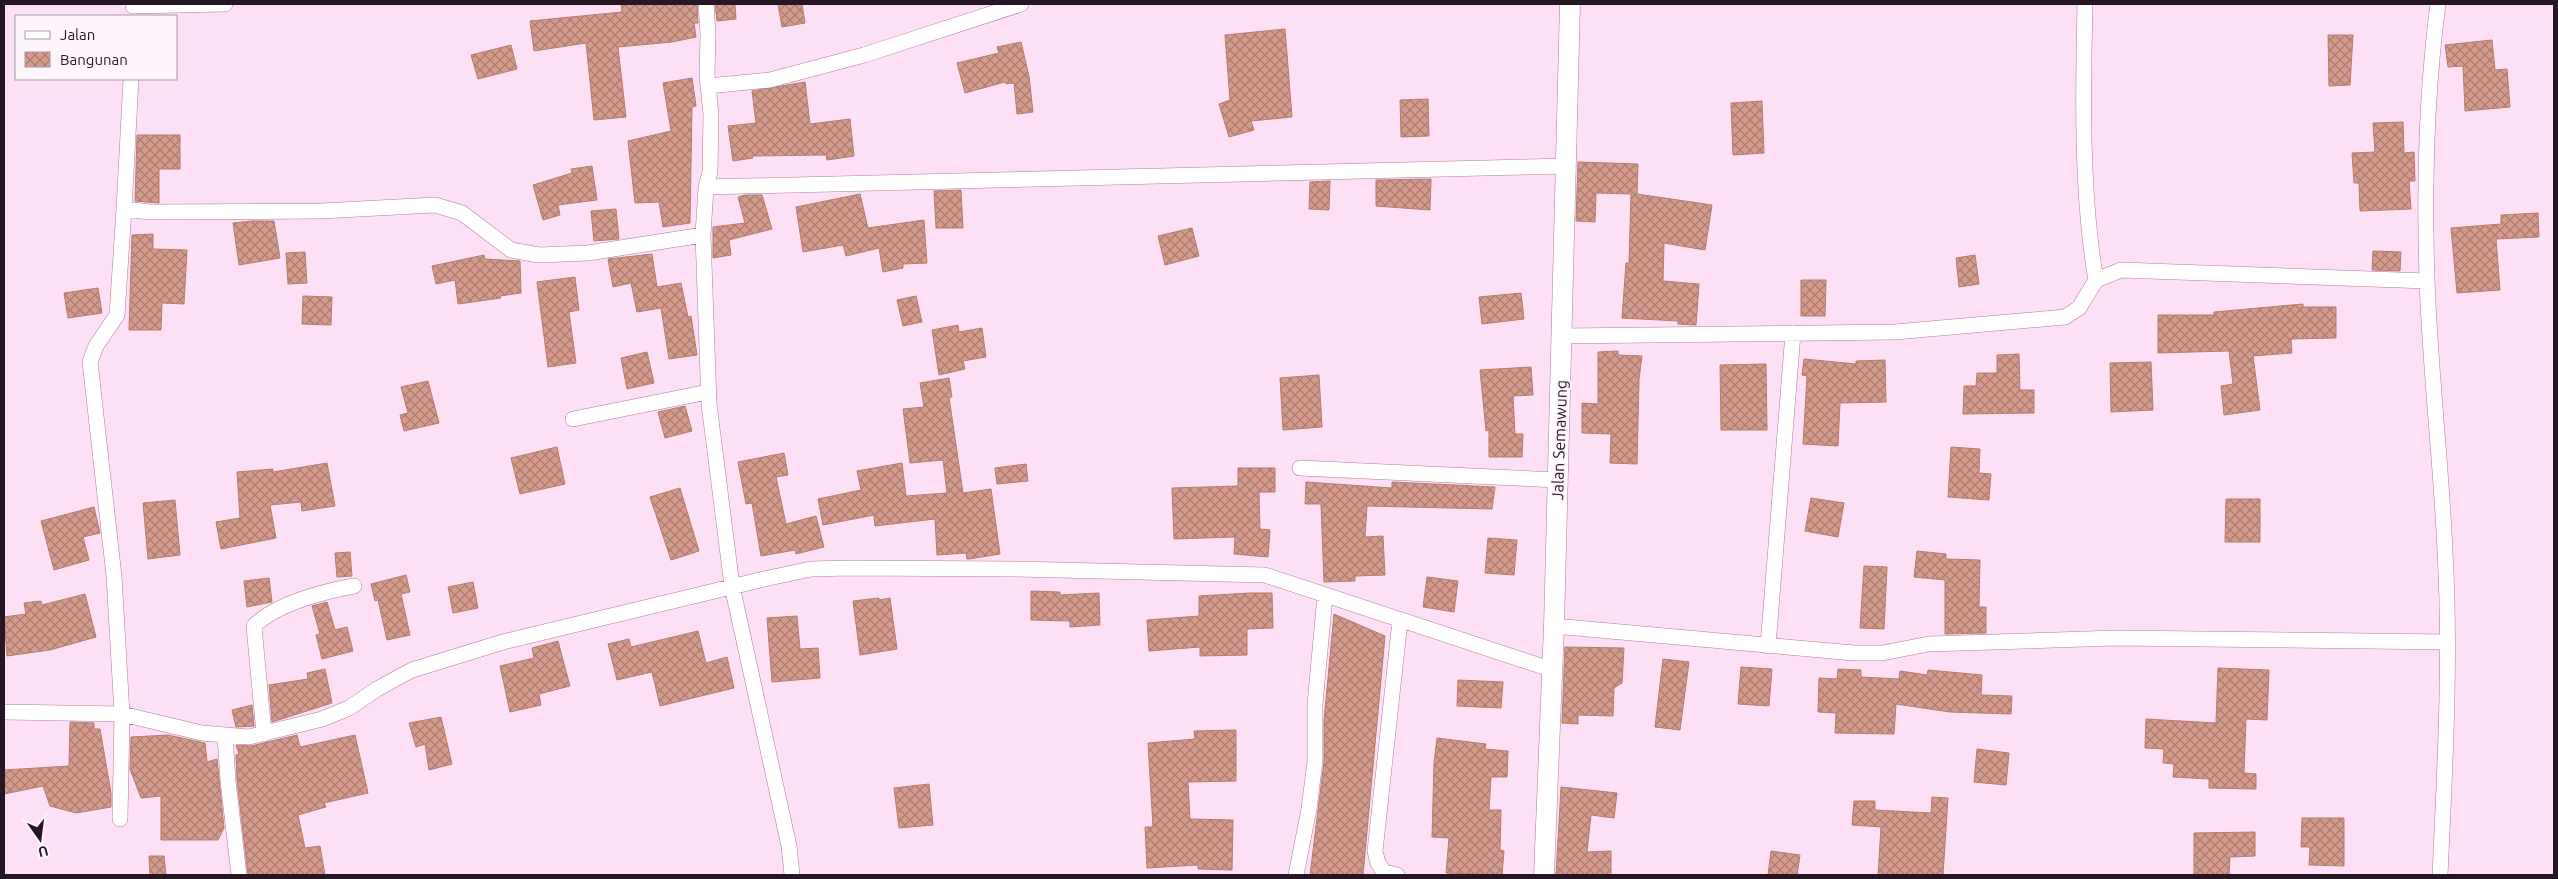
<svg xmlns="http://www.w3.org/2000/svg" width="2558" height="879" font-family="Ubuntu,sans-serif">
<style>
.building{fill:url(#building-cross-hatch);stroke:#b57d6f}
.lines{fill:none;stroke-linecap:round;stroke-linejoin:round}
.minor-casing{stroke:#aa7c9f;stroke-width:16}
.tertiary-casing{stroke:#aa7c9f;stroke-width:21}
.minor{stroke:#fff;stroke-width:15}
.tertiary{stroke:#fff;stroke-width:20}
.labels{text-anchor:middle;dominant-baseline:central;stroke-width:4;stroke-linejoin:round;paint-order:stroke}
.street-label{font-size:16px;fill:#261523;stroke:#fef4fb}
</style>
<defs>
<pattern id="building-cross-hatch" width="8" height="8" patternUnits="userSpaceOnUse" patternTransform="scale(1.25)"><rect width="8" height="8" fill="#d49a8b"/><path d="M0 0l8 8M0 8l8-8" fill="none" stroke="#ac7c71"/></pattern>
</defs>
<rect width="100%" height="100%" fill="#fee0f6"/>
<!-- building -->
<path class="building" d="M 621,4 L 697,4 L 698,23 L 694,23 L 696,37 L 672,42 L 618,47 L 626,117 L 594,120 L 586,43 L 534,51 L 530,21 L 622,12 Z
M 715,4 L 735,4 L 736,19 L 717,21 Z
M 778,4 L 802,4 L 805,23 L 782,27 Z
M 1285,29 L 1292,117 L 1251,121 L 1254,130 L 1229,137 L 1219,104 L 1230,100 L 1225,35 Z
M 2328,35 L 2353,35 L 2350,85 L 2329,86 Z
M 2492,40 L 2495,70 L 2507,69 L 2510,107 L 2465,111 L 2463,66 L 2448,67 L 2445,45 Z
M 1021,42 L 1029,76 L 1033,112 L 1017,114 L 1014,83 L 1006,84 L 1005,82 L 965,93 L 957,63 L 999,53 L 997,47 Z
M 511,45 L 517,69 L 478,79 L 471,55 Z
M 692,78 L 696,106 L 692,107 L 690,223 L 663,227 L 659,202 L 635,203 L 628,141 L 671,131 L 663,83 Z
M 805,82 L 810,124 L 850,119 L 854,156 L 827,160 L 826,155 L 752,156 L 753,158 L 733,161 L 728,126 L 756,123 L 752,91 Z
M 1428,99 L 1429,136 L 1401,137 L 1400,100 Z
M 1762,101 L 1764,153 L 1733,155 L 1731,103 Z
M 2403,122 L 2404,153 L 2414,152 L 2415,181 L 2409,181 L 2411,209 L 2360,211 L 2359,183 L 2354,183 L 2352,153 L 2375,152 L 2373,123 Z
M 137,135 L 180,135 L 180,169 L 159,169 L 159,203 L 135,201 Z
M 1578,162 L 1638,164 L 1637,194 L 1712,205 L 1705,250 L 1664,243 L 1663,281 L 1699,284 L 1696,325 L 1678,324 L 1678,321 L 1622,318 L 1626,263 L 1629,263 L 1631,194 L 1596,193 L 1595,222 L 1576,221 Z
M 592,166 L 597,200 L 558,205 L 560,215 L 543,220 L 533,185 L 572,173 L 571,169 Z
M 1431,179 L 1430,210 L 1376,206 L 1376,180 Z
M 1330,181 L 1329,210 L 1309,209 L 1310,182 Z
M 961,190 L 963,228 L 936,228 L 934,191 Z
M 860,194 L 868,228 L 924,220 L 927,263 L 903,264 L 903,268 L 883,272 L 879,248 L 846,256 L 843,245 L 803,252 L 796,207 Z
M 745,195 L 762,195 L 772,229 L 729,240 L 731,255 L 713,258 L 713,227 L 745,223 L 738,197 Z
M 616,209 L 619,239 L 594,241 L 591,211 Z
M 2538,213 L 2539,237 L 2496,239 L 2500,290 L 2457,293 L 2451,228 L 2501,224 L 2501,215 Z
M 252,221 L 274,221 L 280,258 L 239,265 L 233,223 Z
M 1192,228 L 1199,256 L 1165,265 L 1158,236 Z
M 153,234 L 153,249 L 187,250 L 184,304 L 162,303 L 161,330 L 129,330 L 132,235 Z
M 2373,251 L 2401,252 L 2400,271 L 2372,270 Z
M 305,252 L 307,283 L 288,284 L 286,253 Z
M 652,254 L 657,287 L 681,283 L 688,317 L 691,316 L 697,355 L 669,359 L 661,308 L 637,312 L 631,283 L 613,287 L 608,259 Z
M 484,255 L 485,259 L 520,261 L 521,293 L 500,296 L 501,298 L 458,304 L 455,280 L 436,284 L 432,266 Z
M 1975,255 L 1979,284 L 1959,287 L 1956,258 Z
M 575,277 L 579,310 L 569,312 L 576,363 L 548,367 L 537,282 Z
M 1801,280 L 1826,280 L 1825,316 L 1801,316 Z
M 98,288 L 102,313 L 68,318 L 64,293 Z
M 1521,293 L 1524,319 L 1482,324 L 1479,297 Z
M 303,296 L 332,297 L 331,325 L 302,324 Z
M 916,296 L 922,322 L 903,326 L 897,300 Z
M 2303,304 L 2303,307 L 2336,307 L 2336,338 L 2291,339 L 2292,353 L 2253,356 L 2260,410 L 2224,415 L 2221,386 L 2233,384 L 2229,351 L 2158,353 L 2158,315 L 2214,315 L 2214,312 Z
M 958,325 L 959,332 L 982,328 L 986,357 L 963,361 L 965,369 L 939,375 L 932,330 Z
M 1618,351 L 1618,355 L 1642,356 L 1639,379 L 1637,464 L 1610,463 L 1611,434 L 1582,433 L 1582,403 L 1598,404 L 1598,352 Z
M 647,352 L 654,383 L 627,389 L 621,358 Z
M 2019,354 L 2020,390 L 2034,390 L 2034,413 L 1963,414 L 1964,386 L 1976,386 L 1977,373 L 1997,373 L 1997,355 Z
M 1804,359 L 1856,364 L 1856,361 L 1885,360 L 1886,402 L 1840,403 L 1838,446 L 1803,444 L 1807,376 L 1802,375 Z
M 2151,362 L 2153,410 L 2111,412 L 2110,363 Z
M 1766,364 L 1767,430 L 1721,430 L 1720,365 Z
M 1531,367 L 1533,395 L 1513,396 L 1515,434 L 1523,434 L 1522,457 L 1489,457 L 1489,430 L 1486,431 L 1480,370 Z
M 1319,375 L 1322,427 L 1283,430 L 1280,378 Z
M 949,378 L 952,397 L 949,397 L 963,493 L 991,489 L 1000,554 L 969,559 L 967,559 L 966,553 L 937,555 L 935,519 L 875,526 L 874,515 L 823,525 L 818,499 L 861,490 L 857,471 L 902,463 L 906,496 L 947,493 L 943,460 L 910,463 L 903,409 L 924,407 L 920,383 Z
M 428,381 L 439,423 L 404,431 L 400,415 L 408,413 L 401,387 Z
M 685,406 L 692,431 L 665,438 L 658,412 Z
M 557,447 L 565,484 L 520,494 L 511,458 Z
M 1951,447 L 1980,449 L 1979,473 L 1991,474 L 1989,500 L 1948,497 Z
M 784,453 L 788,475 L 776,477 L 786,524 L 816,516 L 824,547 L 796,554 L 795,550 L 761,556 L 752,503 L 746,504 L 738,462 Z
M 327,463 L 335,506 L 302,511 L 301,502 L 270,505 L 276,538 L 221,549 L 216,522 L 240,518 L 237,472 L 273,469 L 273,472 Z
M 1026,464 L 1028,481 L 997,484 L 995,468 Z
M 1238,468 L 1275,468 L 1275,492 L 1259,492 L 1260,529 L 1270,530 L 1268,557 L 1234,554 L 1235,537 L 1174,539 L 1172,488 L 1238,486 Z
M 1306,482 L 1392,488 L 1392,482 L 1495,487 L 1492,509 L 1367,506 L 1365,537 L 1383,536 L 1385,575 L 1355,576 L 1355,581 L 1324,582 L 1321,504 L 1305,504 Z
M 680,488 L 699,551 L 671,560 L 650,497 Z
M 1811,498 L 1844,503 L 1838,537 L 1805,531 Z
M 2226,499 L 2260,499 L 2260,542 L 2225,542 Z
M 175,500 L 180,555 L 148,559 L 143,503 Z
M 94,507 L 100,533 L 83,537 L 89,560 L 54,570 L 41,521 Z
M 1488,538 L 1517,540 L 1514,575 L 1485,573 Z
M 1917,551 L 1946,554 L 1946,559 L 1980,560 L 1979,607 L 1986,607 L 1986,633 L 1945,634 L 1945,580 L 1914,577 Z
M 350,552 L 352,576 L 337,577 L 335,553 Z
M 1864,566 L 1887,567 L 1884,629 L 1860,628 Z
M 406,575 L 410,592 L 401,594 L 410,635 L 387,640 L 378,600 L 375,601 L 371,584 Z
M 1427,577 L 1458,581 L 1454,612 L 1423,607 Z
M 269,578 L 272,602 L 247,607 L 244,581 Z
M 473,582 L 478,608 L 453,613 L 448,587 Z
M 1031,591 L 1060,592 L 1060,595 L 1099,593 L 1100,625 L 1070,627 L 1070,621 L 1031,620 Z
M 1250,593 L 1272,593 L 1273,628 L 1247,629 L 1247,655 L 1200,656 L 1200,647 L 1149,651 L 1147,620 L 1199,616 L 1199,596 Z
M 85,594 L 96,637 L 50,650 L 7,656 L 4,617 L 26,614 L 24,603 L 41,601 L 42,605 Z
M 879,598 L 879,600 L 890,598 L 897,649 L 860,655 L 853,601 Z
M 327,602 L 335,630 L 347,627 L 353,651 L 322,659 L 316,635 L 320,634 L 312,606 Z
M 1334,614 L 1385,636 L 1363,875 L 1310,875 L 1324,762 L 1324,720 Z
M 797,616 L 800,649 L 818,648 L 820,678 L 772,682 L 767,618 Z
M 698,631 L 706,663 L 727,657 L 734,688 L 660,706 L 652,672 L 617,680 L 608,644 L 629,639 L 631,647 Z
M 558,641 L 570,686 L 539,694 L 541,705 L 510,712 L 500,666 L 534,658 L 532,648 Z
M 1565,647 L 1624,648 L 1622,683 L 1614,688 L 1613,716 L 1578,715 L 1578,724 L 1562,723 Z
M 1663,659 L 1689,662 L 1680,730 L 1655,727 Z
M 1741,667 L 1772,669 L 1769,706 L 1738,704 Z
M 2218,668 L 2269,670 L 2267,720 L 2246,719 L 2244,773 L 2256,774 L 2256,789 L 2209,788 L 2209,779 L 2173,777 L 2174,764 L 2163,763 L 2164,749 L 2145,748 L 2146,719 L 2216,723 Z
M 325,669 L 332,703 L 272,722 L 269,685 L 308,679 L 307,673 Z
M 1838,669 L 1861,670 L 1861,677 L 1899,679 L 1900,671 L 1927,675 L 1928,670 L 1982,675 L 1981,695 L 2012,696 L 2011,714 L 1950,712 L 1896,704 L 1894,734 L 1835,733 L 1836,713 L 1818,712 L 1819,678 L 1837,679 Z
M 1458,680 L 1503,682 L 1501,708 L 1457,706 Z
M 252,705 L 254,726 L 236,727 L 232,710 Z
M 441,717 L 452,764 L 429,770 L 425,744 L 416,747 L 409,723 Z
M 70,722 L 94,723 L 94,729 L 100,729 L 111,793 L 111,807 L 76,813 L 50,806 L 43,786 L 4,794 L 4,770 L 69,766 Z
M 1236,730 L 1236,781 L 1188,782 L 1190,819 L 1233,820 L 1232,870 L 1198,869 L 1198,865 L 1147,868 L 1145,827 L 1153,827 L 1148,743 L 1195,739 L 1194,731 Z
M 168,735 L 205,743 L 207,762 L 217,759 L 224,828 L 218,840 L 161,840 L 161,796 L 141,798 L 130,769 L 131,737 Z
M 297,735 L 300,747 L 355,735 L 368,793 L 324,803 L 326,807 L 298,815 L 305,848 L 320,846 L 325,875 L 248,875 L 237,780 L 236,755 L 239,754 L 236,745 L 251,746 Z
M 1437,738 L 1486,744 L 1485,749 L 1508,751 L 1507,777 L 1491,777 L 1489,810 L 1501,810 L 1500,850 L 1504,851 L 1502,875 L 1446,873 L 1449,838 L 1432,837 L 1434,763 Z
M 1977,749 L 2009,753 L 2006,785 L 1974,782 Z
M 929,784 L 933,825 L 899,828 L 894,788 Z
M 1561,787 L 1617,793 L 1614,818 L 1591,815 L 1587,852 L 1611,851 L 1611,875 L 1556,875 Z
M 1932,797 L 1948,798 L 1943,875 L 1878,875 L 1881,827 L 1852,825 L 1854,801 L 1875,801 L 1875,810 L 1931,813 Z
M 2302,818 L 2344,818 L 2344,866 L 2309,865 L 2310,847 L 2301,847 Z
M 2255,832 L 2255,856 L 2230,857 L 2229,875 L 2194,875 L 2194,833 Z
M 1771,851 L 1800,855 L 1797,875 L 1768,875 Z
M 149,856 L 164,856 L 166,875 L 150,875 Z"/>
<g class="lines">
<!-- minor casing -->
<g class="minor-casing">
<path id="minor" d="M 706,4 L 708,34 L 707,75 L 711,115 L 710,172 L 706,187 L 703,235 L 709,404 L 732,586 L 789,846 L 792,875
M 2085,4 C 2083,92 2081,194 2096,280
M 2438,4 C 2426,95 2424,187 2427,279 C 2430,370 2441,460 2445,551 C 2451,659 2445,767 2440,875
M 133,6 L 225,4
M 131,79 L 124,209 L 150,212 L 321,211 L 435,205 L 462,213 L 511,250 L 539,255 L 588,253 L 703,235
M 708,86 L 770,80 L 864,55 L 1021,4
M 706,187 L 1566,166
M 1562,336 L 1895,332 L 2065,317 L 2079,308 L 2096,280 L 2121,270 L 2427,281
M 573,419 L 708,392
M 1300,468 L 1558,480
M 1554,626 L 1854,653 L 1882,653 L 1929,644 L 2116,638 L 2448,642
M 1768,646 L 1793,333
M 4,712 L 122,714 L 202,733 L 249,737 L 322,719 L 349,708 L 377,689 L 412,670 L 503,642 L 764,579 L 811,569 L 849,568 L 1015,569 L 1265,575 L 1553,670
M 264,734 L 254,626 C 275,604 325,591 354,586
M 225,736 L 228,781 L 239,875
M 120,819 L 122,714 L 114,576 L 90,362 L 96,346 L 117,315 L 124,209
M 1296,875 L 1309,809 L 1315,761 L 1315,704 L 1325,596
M 1397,875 L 1384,872 L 1378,863 L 1375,851 L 1400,621"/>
</g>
<!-- tertiary casing -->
<g class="tertiary-casing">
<path id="tertiary" d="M 1544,875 L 1554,626 L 1570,4"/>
</g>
<!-- minor -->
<use href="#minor" class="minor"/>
<!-- tertiary -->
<use href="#tertiary" class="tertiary"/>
</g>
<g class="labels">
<!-- street labels -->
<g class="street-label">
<text transform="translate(1559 440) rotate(-88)">Jalan Semawung</text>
</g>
</g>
<!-- border -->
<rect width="2558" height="879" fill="none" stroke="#261523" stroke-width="10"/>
<!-- legend -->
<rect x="15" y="15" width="162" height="65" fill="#fef4fb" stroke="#a89ba5"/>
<rect x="25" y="31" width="25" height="8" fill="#ffffff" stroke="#a89ba5"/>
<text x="60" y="40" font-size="15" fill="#261523">Jalan</text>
<rect x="25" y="52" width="25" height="15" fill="url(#building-cross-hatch)" stroke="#a89ba5"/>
<text x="60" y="65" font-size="15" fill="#261523">Bangunan</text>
<!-- north arrow -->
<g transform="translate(40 839) rotate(166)" stroke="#fef4fb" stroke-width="4" paint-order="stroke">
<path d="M0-4L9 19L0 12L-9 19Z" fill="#261523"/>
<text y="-8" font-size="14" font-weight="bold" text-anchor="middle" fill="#261523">U</text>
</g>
</svg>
